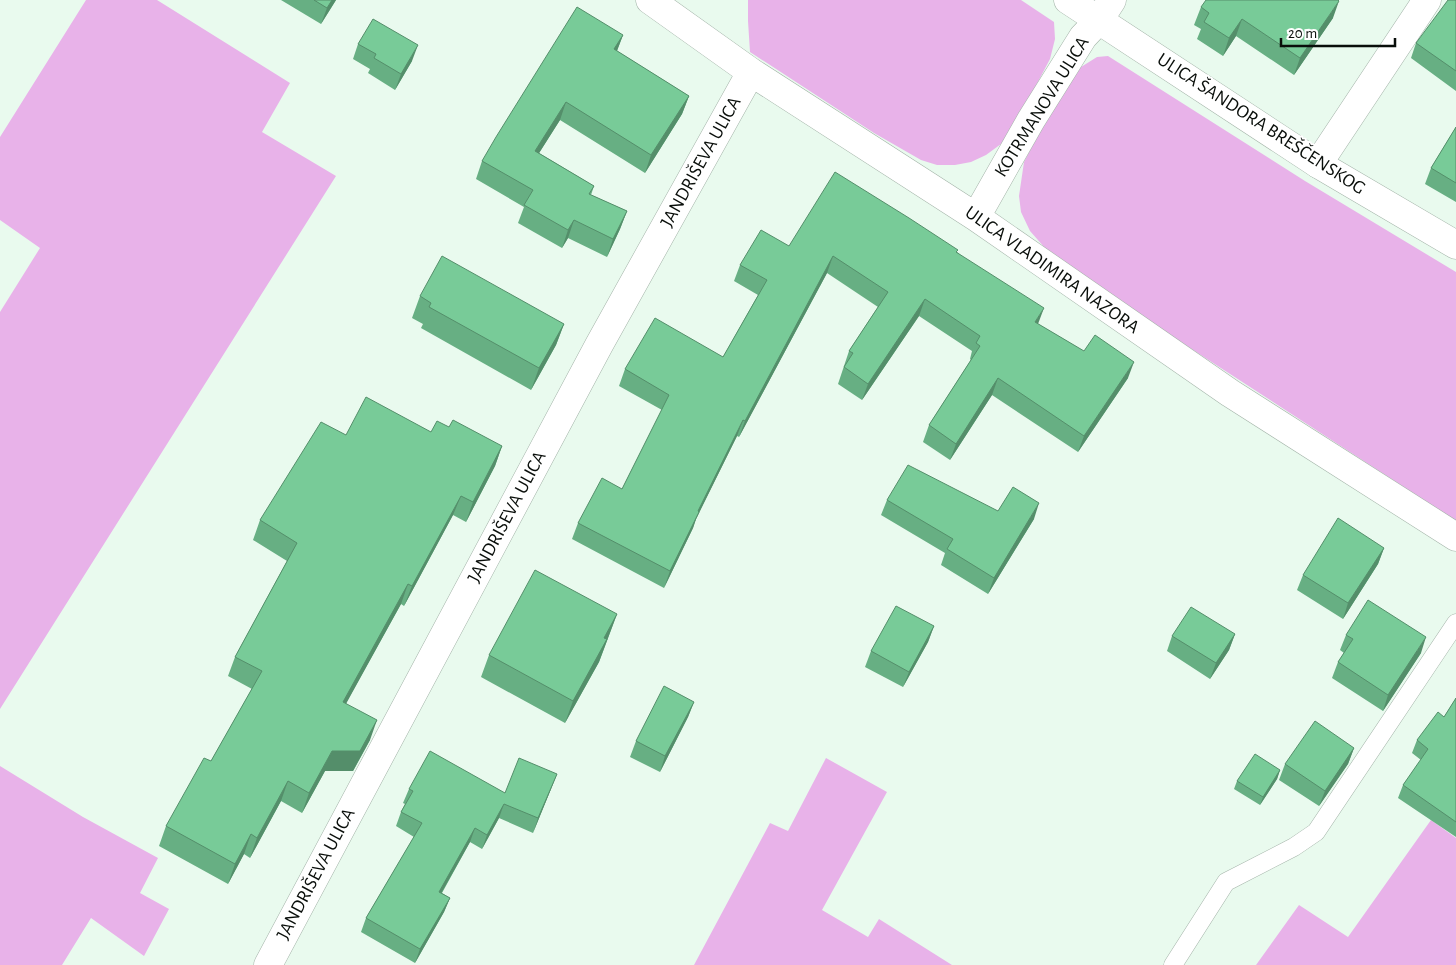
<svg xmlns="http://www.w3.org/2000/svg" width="1456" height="965" font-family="'Alegreya Sans',sans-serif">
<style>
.green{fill:#e8b2e9}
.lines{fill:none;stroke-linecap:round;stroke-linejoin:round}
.service-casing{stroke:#a3b3a8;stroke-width:19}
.minor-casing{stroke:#a3b3a8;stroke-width:29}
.tertiary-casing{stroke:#a3b3a8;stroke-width:29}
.service{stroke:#fff;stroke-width:18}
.minor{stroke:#fff;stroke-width:28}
.tertiary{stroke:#fff;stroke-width:28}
.wall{fill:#67af83}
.shaded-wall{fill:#548e6a}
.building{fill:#78cb98;stroke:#548e6a}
.labels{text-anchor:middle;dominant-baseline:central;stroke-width:4;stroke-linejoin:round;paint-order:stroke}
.street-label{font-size:19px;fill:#090e0a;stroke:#fff}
</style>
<rect width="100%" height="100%" fill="#e9faee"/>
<!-- green -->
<path class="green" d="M 86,0 L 157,0 L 290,83 L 262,132 L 336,176 L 0,709 L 0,312 L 40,248 L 0,220 L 0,137 Z
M 748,0 L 1021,0 L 1054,22 L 1055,39 L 1050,59 L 1021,114 L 1001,144 L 986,155 L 971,162 L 955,165 L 937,165 L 921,160 L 874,133 L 750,52 L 748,21 Z
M 1108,56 L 1305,181 L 1456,272 L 1456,521 L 1070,270 L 1045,248 L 1030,231 L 1021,212 L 1019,196 L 1024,162 L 1047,118 L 1081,67 L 1097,57 Z
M 826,758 L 887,792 L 822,910 L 868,937 L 879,919 L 952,965 L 694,965 L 770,823 L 788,831 Z
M 0,766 L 83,817 L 158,858 L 140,893 L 169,909 L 144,956 L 91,918 L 62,965 L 0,965 Z
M 1431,820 L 1456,838 L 1456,965 L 1256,965 L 1299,905 L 1348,937 Z"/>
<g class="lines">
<!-- service casing -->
<g class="service-casing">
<path id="service" d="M 1173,965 L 1226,882 L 1294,847 L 1316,832 L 1456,623"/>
</g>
<!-- minor casing -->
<g class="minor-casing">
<path id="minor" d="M 650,0 L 751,72 L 976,217 L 1230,393 L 1456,537
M 1318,164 L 1427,0
M 976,217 L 1031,120 L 1083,37 L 1099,20 L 1112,0
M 268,965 L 599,345 L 751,72"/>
</g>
<!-- tertiary casing -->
<g class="tertiary-casing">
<path id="tertiary" d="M 1068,0 L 1318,164 L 1456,245"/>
</g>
<!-- service -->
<use href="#service" class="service"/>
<!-- minor -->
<use href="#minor" class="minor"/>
<!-- tertiary -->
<use href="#tertiary" class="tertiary"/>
</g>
<!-- wall -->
<path class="wall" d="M 281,0 L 336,0 L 321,24 Z
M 1456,0 L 1456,91 L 1411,58 L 1416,43 Z
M 1201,7 L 1333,18 L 1294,75 L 1236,36 L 1223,56 L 1197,39 L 1201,29 L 1194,25 Z
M 623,35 L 617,51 L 689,96 L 682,114 L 645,173 L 560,120 L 539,153 L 594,186 L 591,195 L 627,211 L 620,229 L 607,257 L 568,238 L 562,248 L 518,223 L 524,207 L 476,179 L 482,161 Z
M 358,44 L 412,61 L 395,90 L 368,73 L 370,69 L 353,59 Z
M 1456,127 L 1456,202 L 1425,184 L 1431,168 Z
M 789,246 L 957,252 L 1038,324 L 1128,378 L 1078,452 L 992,395 L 950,460 L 923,442 L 929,425 L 971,360 L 970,359 L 972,351 L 919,316 L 862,400 L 838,384 L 849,351 L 878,307 L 827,273 L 739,437 L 737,436 L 696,519 L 693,528 L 664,588 L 572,539 L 578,523 L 622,489 L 662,410 L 619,386 L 625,369 L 723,357 L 758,295 L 734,281 L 740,265 Z
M 420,296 L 564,324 L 556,345 L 531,390 L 421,328 L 423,324 L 412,318 Z
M 449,427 L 502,446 L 495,466 L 466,522 L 453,515 L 404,606 L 401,604 L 346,703 L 370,740 L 353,771 L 325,771 L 302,813 L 281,801 L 250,858 L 244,854 L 228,884 L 159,846 L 166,826 L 211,761 L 252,689 L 228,676 L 235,657 L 287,561 L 253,540 L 260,520 L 346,435 L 431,432 Z
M 887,500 L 998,511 L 1034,519 L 988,594 L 941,565 L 945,553 L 881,515 Z
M 1384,548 L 1378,564 L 1343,619 L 1297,590 L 1303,575 Z
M 617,614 L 599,662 L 565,723 L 481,677 L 489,655 Z
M 934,626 L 928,642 L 903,687 L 865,667 L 871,651 Z
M 1235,634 L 1229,650 L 1210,679 L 1167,651 L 1172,636 Z
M 1346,635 L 1421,653 L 1383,711 L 1332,678 L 1338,662 L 1344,653 L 1340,650 Z
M 1456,698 L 1456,837 L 1398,798 L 1403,785 L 1421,760 L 1412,753 L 1417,740 L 1444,717 Z
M 694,702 L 688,717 L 660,772 L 630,757 L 636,741 Z
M 1354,748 L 1348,764 L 1319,806 L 1279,780 L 1285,764 Z
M 1280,770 L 1277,779 L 1260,805 L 1234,789 L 1237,781 Z
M 557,774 L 533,833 L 499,818 L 482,849 L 470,842 L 442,893 L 450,898 L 444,912 L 415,963 L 361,932 L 366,918 L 414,837 L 396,826 L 401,812 L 405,804 L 403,803 L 409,789 L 505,793 Z"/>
<!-- shaded-wall -->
<path class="shaded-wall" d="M 332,0 L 336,0 L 321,24 L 327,8 Z
M 1339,1 L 1333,18 L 1294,75 L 1300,58 Z
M 1242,19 L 1236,36 L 1223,56 L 1229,38 Z
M 623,35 L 616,53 L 614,49 Z
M 418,45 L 412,61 L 395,90 L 401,74 Z
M 689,96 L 682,114 L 645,173 L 651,155 Z
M 566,102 L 560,120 L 529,169 L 535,151 Z
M 627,211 L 620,229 L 607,257 L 613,239 Z
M 574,220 L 568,238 L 562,248 L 568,230 Z
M 833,256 L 827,273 L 739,437 L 745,421 Z
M 925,299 L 919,316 L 862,400 L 868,384 Z
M 1044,308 L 1038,324 L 1035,322 Z
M 564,324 L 556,345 L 531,390 L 539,368 Z
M 1134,362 L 1128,378 L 1078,452 L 1084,436 Z
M 998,378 L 992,395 L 950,460 L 956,444 Z
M 743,420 L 737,436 L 696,519 L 693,528 L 664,588 L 670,571 L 698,511 Z
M 502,446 L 495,466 L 466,522 L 473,502 Z
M 461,496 L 453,515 L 404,606 L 412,586 Z
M 1039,503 L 1034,519 L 988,594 L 994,578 Z
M 1384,548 L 1378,564 L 1343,619 L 1348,603 Z
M 408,584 L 401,604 L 336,722 L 343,702 Z
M 617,614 L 599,662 L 565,723 L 573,701 L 604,638 Z
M 934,626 L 928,642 L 903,687 L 909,672 Z
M 1235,634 L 1229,650 L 1210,679 L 1216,663 Z
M 1426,637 L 1421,653 L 1383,711 L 1388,695 Z
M 694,702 L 688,717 L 660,772 L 665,756 Z
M 377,720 L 370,740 L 353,771 L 325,771 L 302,813 L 309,793 L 332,751 Z
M 1354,748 L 1348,764 L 1319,806 L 1325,791 Z
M 1280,770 L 1277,779 L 1260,805 L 1263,797 Z
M 557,774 L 551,789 L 533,833 L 538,818 Z
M 288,781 L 281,801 L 250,858 L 257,838 Z
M 504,804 L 499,818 L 482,849 L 487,835 Z
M 475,828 L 470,842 L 434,906 L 439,892 Z
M 251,834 L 244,854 L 228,884 L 235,864 Z
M 450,898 L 444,912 L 415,963 L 420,949 Z"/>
<!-- building -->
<path class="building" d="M 314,0 L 332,0 L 327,8 Z
M 1206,0 L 1338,0 L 1339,1 L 1300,58 L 1242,19 L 1229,38 L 1204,22 L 1209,13 L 1201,7 Z
M 1448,0 L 1456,0 L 1456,71 L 1416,43 Z
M 577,7 L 623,35 L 614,49 L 689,96 L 651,155 L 566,102 L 535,151 L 594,186 L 589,194 L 627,211 L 613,239 L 574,220 L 568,230 L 524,205 L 533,190 L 482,161 L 496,137 Z
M 373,19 L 418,45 L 401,74 L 374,58 L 376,54 L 358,44 Z
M 1456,127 L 1456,183 L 1431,168 Z
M 835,172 L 909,218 L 958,250 L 956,252 L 1044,308 L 1035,322 L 1084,351 L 1095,335 L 1134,362 L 1084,436 L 998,378 L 956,444 L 929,425 L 980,346 L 976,343 L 980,336 L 925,299 L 868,384 L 844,367 L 853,353 L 849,351 L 888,292 L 833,256 L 745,421 L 743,420 L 698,511 L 699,512 L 670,571 L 578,523 L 602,478 L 622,489 L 669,395 L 625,369 L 655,318 L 723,357 L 767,280 L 740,265 L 761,230 L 789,246 Z
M 442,256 L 564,324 L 539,368 L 429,307 L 431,303 L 420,296 Z
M 366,397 L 431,432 L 437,421 L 449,427 L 453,420 L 502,446 L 473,502 L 461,496 L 412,586 L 408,584 L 343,702 L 377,720 L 360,751 L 332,751 L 309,793 L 288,781 L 257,838 L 251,834 L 235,864 L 166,826 L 204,758 L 211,761 L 262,671 L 235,657 L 297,543 L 260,520 L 321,422 L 346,435 Z
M 908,465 L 998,511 L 1013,487 L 1039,503 L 994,578 L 947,549 L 953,539 L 887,500 Z
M 1338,518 L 1384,548 L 1348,603 L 1303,575 Z
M 535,570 L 617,614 L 604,638 L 607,639 L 573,701 L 489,655 Z
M 1368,600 L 1426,637 L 1388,695 L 1338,662 L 1353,639 L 1346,635 Z
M 896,606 L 934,626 L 909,672 L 871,651 Z
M 1191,607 L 1235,634 L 1216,663 L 1172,636 Z
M 664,686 L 694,702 L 665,756 L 636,741 Z
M 1456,698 L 1456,822 L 1403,785 L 1428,749 L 1417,740 L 1438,712 L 1444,717 Z
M 1315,721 L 1354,748 L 1325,791 L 1285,764 Z
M 430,751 L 505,793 L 519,758 L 557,774 L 538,818 L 504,804 L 487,835 L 475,828 L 439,892 L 450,898 L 420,949 L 366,918 L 422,823 L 401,812 L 413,791 L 409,789 Z
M 1255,754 L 1280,770 L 1263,797 L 1237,781 Z"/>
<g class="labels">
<!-- street labels -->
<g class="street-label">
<text transform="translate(1042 107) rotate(-58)">KOTRMANOVA ULICA</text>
<text transform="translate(1261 124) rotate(33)">ULICA ŠANDORA BREŠČENSKOG</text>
<text transform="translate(701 162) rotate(-61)">JANDRIŠEVA ULICA</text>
<text transform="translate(1052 270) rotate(35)">ULICA VLADIMIRA NAZORA</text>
<text transform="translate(507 517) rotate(-62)">JANDRIŠEVA ULICA</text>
<text transform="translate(316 874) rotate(-62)">JANDRIŠEVA ULICA</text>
</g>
</g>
<!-- scale -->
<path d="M1281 38v8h114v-8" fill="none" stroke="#090e0a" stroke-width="2.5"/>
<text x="1288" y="38" font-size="15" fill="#090e0a" stroke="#ffffff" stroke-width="4" paint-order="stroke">20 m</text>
</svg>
